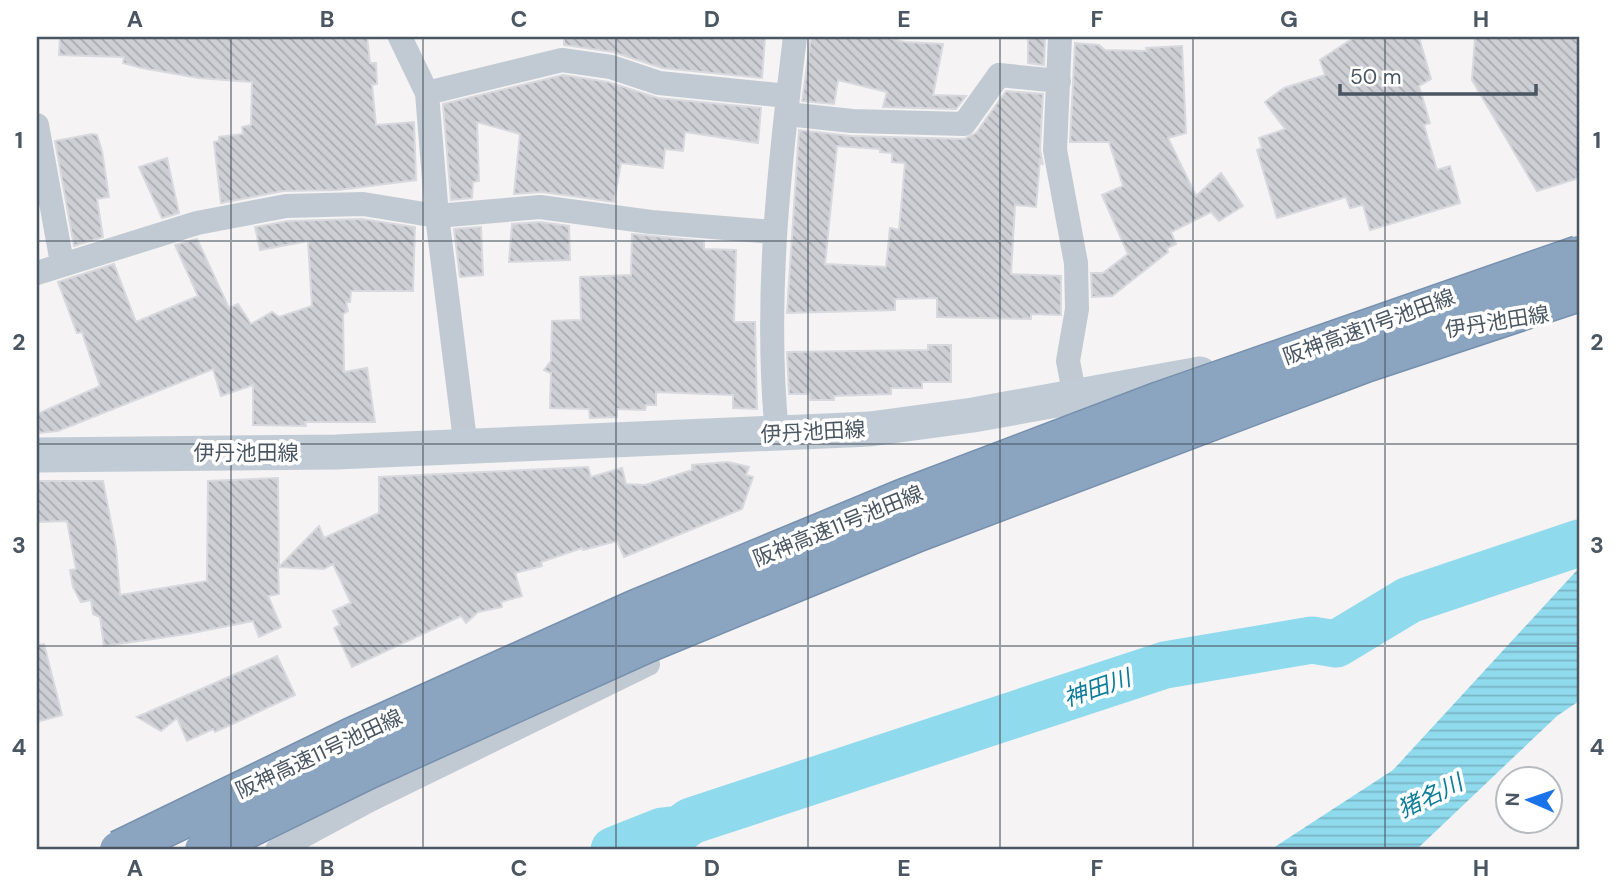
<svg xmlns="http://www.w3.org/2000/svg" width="1616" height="887" font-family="'DM Sans','Noto Sans JP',sans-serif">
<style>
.water{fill:url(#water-rules)}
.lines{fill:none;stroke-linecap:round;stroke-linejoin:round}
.river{stroke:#90daee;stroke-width:47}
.building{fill:url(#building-back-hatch);stroke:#d7d9de;stroke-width:2;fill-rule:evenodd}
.minor{stroke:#c1cad2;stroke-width:24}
.secondary{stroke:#c1cbd6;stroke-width:35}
.motorway-bridge-casing{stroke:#7690ad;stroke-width:41;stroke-linecap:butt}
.motorway-bridge{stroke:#8ba5c1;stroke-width:38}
.grid{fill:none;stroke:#4a5661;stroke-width:2;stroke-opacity:0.55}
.labels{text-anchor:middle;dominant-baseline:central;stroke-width:7;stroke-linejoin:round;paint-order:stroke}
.street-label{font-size:21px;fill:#4a5661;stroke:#fff}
.water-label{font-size:23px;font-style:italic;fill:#0c7c9b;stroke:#fff}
.neatline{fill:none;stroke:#4a5661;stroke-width:2.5}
.grid-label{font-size:23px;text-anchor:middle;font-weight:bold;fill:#4a5661}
</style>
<defs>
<pattern id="water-rules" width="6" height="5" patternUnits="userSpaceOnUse" patternTransform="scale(1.75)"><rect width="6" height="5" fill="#90daee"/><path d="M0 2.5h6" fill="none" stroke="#78b4c4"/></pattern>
<pattern id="building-back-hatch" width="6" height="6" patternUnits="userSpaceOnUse" patternTransform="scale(1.75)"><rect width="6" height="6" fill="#cdcfd5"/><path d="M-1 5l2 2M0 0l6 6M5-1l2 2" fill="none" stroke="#a8abb0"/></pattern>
</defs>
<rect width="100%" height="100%" fill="#f5f3f3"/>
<!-- water -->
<path class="water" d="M 1579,568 L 1579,701 L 1557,716 L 1416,850 L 1270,850 L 1393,770 Z"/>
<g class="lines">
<!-- river -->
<path class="river" d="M 614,850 L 662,831 L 680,829 L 691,821 L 1165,665 L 1312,640 L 1336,644 L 1409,600 L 1579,543"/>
</g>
<!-- building -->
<path class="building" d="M 60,37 L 367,37 L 370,63 L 376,63 L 377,84 L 372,85 L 376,125 L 414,122 L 416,180 L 338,190 L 283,191 L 221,203 L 214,142 L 219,141 L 219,137 L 243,134 L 242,127 L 251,125 L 252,82 L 199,78 L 142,68 L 123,63 L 124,57 L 59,55 Z
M 564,37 L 765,37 L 762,78 L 662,68 L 613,52 L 564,45 Z
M 811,37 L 884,37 L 905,42 L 943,44 L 933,95 L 966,96 L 956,109 L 883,107 L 887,92 L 838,80 L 834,104 L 802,101 Z
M 1028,37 L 1045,37 L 1044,65 L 1028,63 Z
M 1355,37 L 1419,37 L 1431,79 L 1419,86 L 1430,123 L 1424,125 L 1437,170 L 1450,166 L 1460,203 L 1370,230 L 1363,205 L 1350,208 L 1346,197 L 1277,218 L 1257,150 L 1262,148 L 1259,138 L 1285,129 L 1265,102 L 1284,88 L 1325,75 L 1320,60 Z
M 1475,37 L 1579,37 L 1579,178 L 1537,191 L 1472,80 Z
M 1075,43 L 1099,45 L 1105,50 L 1147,51 L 1146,48 L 1182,46 L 1186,133 L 1168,138 L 1196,196 L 1221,173 L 1243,206 L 1219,221 L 1211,212 L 1171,232 L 1176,244 L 1167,248 L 1168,252 L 1112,296 L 1092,297 L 1091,273 L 1103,273 L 1128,254 L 1102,195 L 1123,186 L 1109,142 L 1070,142 Z
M 563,75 L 608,82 L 658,98 L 761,108 L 758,143 L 685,132 L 683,151 L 665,149 L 663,168 L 621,163 L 614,202 L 542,192 L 514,194 L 520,134 L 477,122 L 479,181 L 473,182 L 472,198 L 451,200 L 443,104 Z
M 1006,91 L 1043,94 L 1040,150 L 1043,165 L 1040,160 L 1036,207 L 1015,205 L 1011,274 L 1061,276 L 1061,315 L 1031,314 L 1031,319 L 937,317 L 937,298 L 895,299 L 895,310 L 787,313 L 799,130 L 851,136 L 964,139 L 976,133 ZM 837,146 L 880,149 L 880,152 L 892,153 L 892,162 L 905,163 L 899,230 L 890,228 L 886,267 L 825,264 Z
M 92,134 L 97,135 L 102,151 L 109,197 L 97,199 L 103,237 L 74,246 L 55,141 Z
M 167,158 L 179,213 L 162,218 L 139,167 Z
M 362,219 L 415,227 L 413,291 L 351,291 L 350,302 L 346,302 L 348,311 L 343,314 L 344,372 L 367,368 L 375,422 L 305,422 L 306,426 L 253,425 L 253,385 L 221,396 L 213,369 L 58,431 L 39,433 L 37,414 L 100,386 L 82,332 L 77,333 L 58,282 L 114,264 L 136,322 L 198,296 L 175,245 L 197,239 L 229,308 L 238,304 L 251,324 L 272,312 L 279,317 L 312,306 L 308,241 L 260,250 L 255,227 L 288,221 Z
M 540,222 L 569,226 L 570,260 L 509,262 L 512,224 Z
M 481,227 L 483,275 L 460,277 L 454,229 Z
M 632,234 L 704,241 L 704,249 L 736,250 L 734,322 L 755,322 L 757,409 L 733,408 L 733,395 L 656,392 L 656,405 L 646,405 L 645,410 L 617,409 L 617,417 L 590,418 L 589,409 L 550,408 L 551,373 L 544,370 L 551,361 L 552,321 L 581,320 L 580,277 L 631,275 Z
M 928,345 L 951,345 L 951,382 L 922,382 L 922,388 L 891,388 L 891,394 L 834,396 L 834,400 L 810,400 L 810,394 L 789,394 L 787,352 L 928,350 Z
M 728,462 L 749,467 L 746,475 L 753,477 L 742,509 L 624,557 L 617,541 L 583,550 L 582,548 L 541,562 L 542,566 L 515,573 L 522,596 L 501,602 L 502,607 L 478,612 L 466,623 L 461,616 L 352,667 L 334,628 L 340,625 L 333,611 L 351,603 L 333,564 L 324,569 L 278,567 L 279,594 L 268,596 L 281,627 L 259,637 L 253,621 L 187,634 L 104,646 L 100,617 L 93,614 L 91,600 L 81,602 L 73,587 L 70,570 L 76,569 L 67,521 L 37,522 L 37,481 L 103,481 L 116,548 L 120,595 L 207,581 L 208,481 L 278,478 L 279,567 L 319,526 L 324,538 L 379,513 L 379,477 L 588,467 L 591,477 L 622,468 L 626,484 L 645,485 L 692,470 L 692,465 Z
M 44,644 L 62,715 L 37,722 L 37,645 Z
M 277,656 L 295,695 L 215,732 L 213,729 L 187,741 L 177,718 L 161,731 L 137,717 Z"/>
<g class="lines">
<!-- minor -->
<path class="minor" d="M 400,37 L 427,93 L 437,216 L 466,448
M 1060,37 L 1055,150 L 1076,263 L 1077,309 L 1068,361 L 1075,397
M 427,93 L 562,60 L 611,67 L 659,83 L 788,96
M 787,114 L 852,121 L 964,124 L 999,75 L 1059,81
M 37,125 L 62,263
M 37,273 L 197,223 L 286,206 L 363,204 L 437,216 L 540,207 L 651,222 L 773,232
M 777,434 C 764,300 779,169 795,37
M 277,850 L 370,800 L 648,664"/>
<!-- secondary -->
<path class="secondary" d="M 37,455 L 336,452 L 870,429 L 973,415 L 1200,374"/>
<!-- motorway-bridge casing -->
<g class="motorway-bridge-casing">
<path id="motorway-bridge" d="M 119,850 L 352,737 L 634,610 L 902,499 L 1160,401 L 1579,255
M 204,850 L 367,770 L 645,644 L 918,532 L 1365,363 L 1579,292"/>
</g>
<!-- motorway-bridge -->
<use href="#motorway-bridge" class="motorway-bridge"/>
</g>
<!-- grid -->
<path class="grid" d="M 231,37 L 231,850M 423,37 L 423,850M 616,37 L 616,850M 808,37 L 808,850M 1000,37 L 1000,850M 1193,37 L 1193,850M 1385,37 L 1385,850M 37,241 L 1579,241M 37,444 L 1579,444M 37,646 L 1579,646"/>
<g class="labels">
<!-- street labels -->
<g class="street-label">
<text transform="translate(1497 322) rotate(-9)">伊丹池田線</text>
<text transform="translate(1369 327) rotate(-20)">阪神高速11号池田線</text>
<text transform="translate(813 432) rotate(-3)">伊丹池田線</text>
<text x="246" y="453">伊丹池田線</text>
<text transform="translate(838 526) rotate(-22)">阪神高速11号池田線</text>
<text transform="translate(319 754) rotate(-25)">阪神高速11号池田線</text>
</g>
<!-- water labels -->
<g class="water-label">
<text transform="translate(1097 688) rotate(-19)">神田川</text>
<text transform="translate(1430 796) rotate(-26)">猪名川</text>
</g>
</g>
<!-- border -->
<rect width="1616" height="887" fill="none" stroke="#ffffff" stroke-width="77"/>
<!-- north arrow -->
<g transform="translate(1529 800) rotate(272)"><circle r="33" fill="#ffffff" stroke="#b7bbc0" stroke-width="2"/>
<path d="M0-5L12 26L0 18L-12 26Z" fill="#1a73e8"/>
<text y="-10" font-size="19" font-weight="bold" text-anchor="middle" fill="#4a5661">N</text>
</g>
<!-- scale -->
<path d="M1340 84v10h196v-10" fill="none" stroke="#4a5661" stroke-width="3.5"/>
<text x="1350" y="84" font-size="21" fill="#4a5661" stroke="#ffffff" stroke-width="5" paint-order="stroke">50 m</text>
<rect x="38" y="38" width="1540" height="810" class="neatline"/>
<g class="grid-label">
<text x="135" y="27">A</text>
<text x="327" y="27">B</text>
<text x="519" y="27">C</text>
<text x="712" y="27">D</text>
<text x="904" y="27">E</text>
<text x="1097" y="27">F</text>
<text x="1289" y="27">G</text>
<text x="1481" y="27">H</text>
<text x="19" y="148">1</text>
<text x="1597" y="148">1</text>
<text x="19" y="350">2</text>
<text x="1597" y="350">2</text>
<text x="19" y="553">3</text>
<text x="1597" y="553">3</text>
<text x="19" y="755">4</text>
<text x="1597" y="755">4</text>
<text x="135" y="876">A</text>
<text x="327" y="876">B</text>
<text x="519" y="876">C</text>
<text x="712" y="876">D</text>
<text x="904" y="876">E</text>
<text x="1097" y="876">F</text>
<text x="1289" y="876">G</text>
<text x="1481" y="876">H</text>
</g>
</svg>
